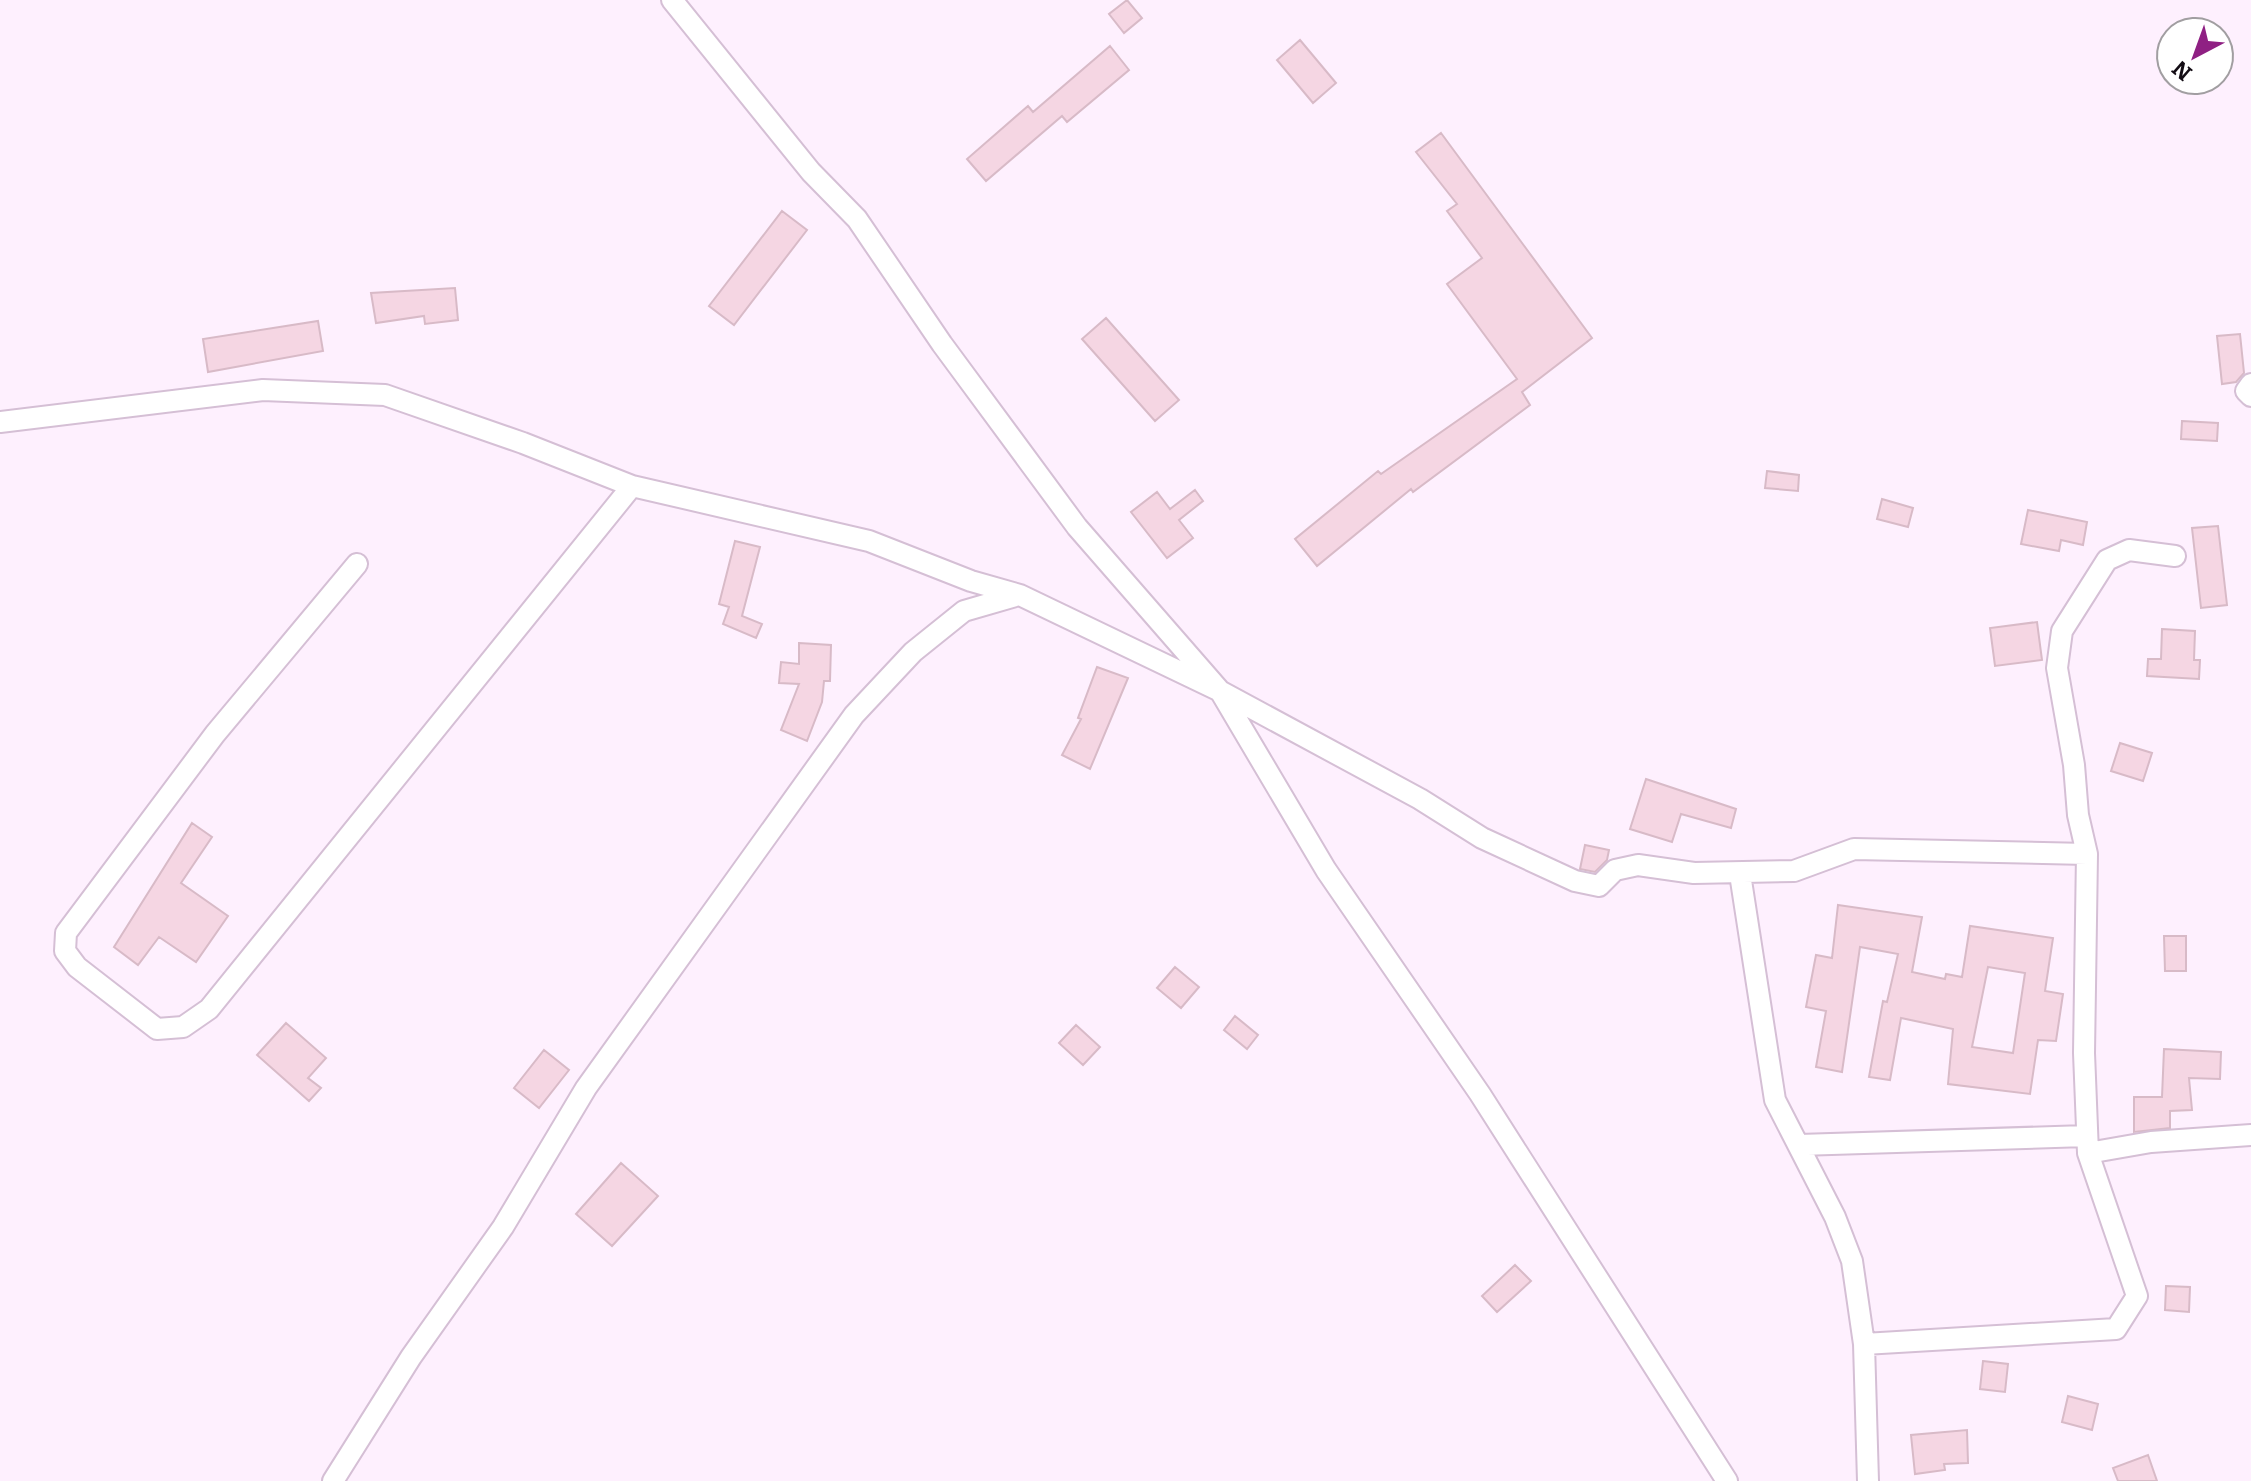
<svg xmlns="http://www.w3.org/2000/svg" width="2251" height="1481" font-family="Bitter,serif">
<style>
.building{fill:#f5d6e3;stroke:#d8bac7;stroke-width:2;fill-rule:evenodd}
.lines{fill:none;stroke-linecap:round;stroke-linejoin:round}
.minor-casing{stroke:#d5bfd5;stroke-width:24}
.minor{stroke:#fff;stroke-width:20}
</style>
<rect width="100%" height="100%" fill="#fef0fe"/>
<!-- building -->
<path class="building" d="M 1127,0 L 1142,18 L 1124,33 L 1109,14 Z
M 1300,40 L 1336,83 L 1313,103 L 1277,60 Z
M 1110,46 L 1129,70 L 1067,122 L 1062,116 L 986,181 L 967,159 L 1028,106 L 1033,112 Z
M 1441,133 L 1592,338 L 1522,392 L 1530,405 L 1413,492 L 1411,489 L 1317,566 L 1295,539 L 1378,471 L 1381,474 L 1517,379 L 1447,284 L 1482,258 L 1447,211 L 1457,204 L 1416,152 Z
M 782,211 L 807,230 L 734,325 L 709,306 Z
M 455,288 L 458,320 L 425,324 L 424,316 L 376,323 L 371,293 Z
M 1106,318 L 1179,400 L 1155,421 L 1082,339 Z
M 318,321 L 323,351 L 208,372 L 203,339 Z
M 2240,334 L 2244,373 L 2236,382 L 2222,384 L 2217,336 Z
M 2182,421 L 2218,423 L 2217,441 L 2181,439 Z
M 1767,471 L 1799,475 L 1798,491 L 1765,488 Z
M 1195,490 L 1203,501 L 1179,520 L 1193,538 L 1167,558 L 1131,512 L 1157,492 L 1170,509 Z
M 1882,499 L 1913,508 L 1908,527 L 1877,519 Z
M 2028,510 L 2087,522 L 2083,545 L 2061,540 L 2059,551 L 2021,544 Z
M 2218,526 L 2227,605 L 2201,608 L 2192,528 Z
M 735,541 L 760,547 L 742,616 L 762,624 L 756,638 L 723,624 L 729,607 L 719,604 Z
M 2037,622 L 2042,660 L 1995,666 L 1990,628 Z
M 2162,629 L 2195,631 L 2194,660 L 2200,660 L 2199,679 L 2147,676 L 2148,659 L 2161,659 Z
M 799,643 L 831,645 L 830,681 L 824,681 L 822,702 L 807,741 L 781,730 L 799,684 L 779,683 L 781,662 L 799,664 Z
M 1097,667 L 1128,678 L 1090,769 L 1062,755 L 1081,719 L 1078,718 Z
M 2120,743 L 2152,753 L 2143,781 L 2111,771 Z
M 1646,779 L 1736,809 L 1731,828 L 1681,814 L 1672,842 L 1630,829 Z
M 192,823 L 212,837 L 181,883 L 228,916 L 196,962 L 159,937 L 138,965 L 114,947 Z
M 1585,845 L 1609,850 L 1607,860 L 1595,872 L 1580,869 Z
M 1838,905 L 1922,917 L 1912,972 L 1945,979 L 1946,974 L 1962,977 L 1970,926 L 2053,938 L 2045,991 L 2063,994 L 2056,1041 L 2038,1040 L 2030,1094 L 1948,1084 L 1953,1029 L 1901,1018 L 1890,1080 L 1869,1077 L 1883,1001 L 1887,1002 L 1898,954 L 1860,947 L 1842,1072 L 1816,1067 L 1826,1011 L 1806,1007 L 1816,955 L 1832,958 ZM 1988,967 L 2025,973 L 2013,1053 L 1972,1047 Z
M 2164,936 L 2186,936 L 2186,971 L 2165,971 Z
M 1175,967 L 1199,987 L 1181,1008 L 1157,988 Z
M 1235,1016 L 1258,1035 L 1247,1049 L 1224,1030 Z
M 286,1023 L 326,1058 L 308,1078 L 321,1088 L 309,1101 L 257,1055 Z
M 1076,1025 L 1100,1047 L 1083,1065 L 1059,1043 Z
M 2164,1049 L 2221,1052 L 2220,1079 L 2189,1078 L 2192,1110 L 2170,1111 L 2170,1128 L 2134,1132 L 2134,1097 L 2162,1097 Z
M 544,1050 L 569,1070 L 539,1108 L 514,1088 Z
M 621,1163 L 658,1196 L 612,1246 L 576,1214 Z
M 1515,1265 L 1531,1281 L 1497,1312 L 1482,1296 Z
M 2166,1286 L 2190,1287 L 2189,1312 L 2165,1310 Z
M 1983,1361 L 2008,1364 L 2005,1392 L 1980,1389 Z
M 2068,1396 L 2098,1404 L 2092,1430 L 2062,1422 Z
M 1967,1430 L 1968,1463 L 1944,1464 L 1945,1470 L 1915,1474 L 1911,1435 Z
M 2148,1455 L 2157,1481 L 2118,1481 L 2113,1468 Z"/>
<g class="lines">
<!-- minor casing -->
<g class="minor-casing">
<path id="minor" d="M 672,0 L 811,172 L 857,219 L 942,344 L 1077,527 L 1220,691 L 1326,870 L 1480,1094 L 1727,1481
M 2251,384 L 2246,391 L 2251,396
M 0,422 L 263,390 L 385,395 L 523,443 L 632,486 L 869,541 L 971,581 L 1020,595 L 1220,691 L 1420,799 L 1482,838 L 1575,881 L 1599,886 L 1615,870 L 1638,865 L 1694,873 L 1794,871 L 1854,849 L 2087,854
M 357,564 L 215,734 L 66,933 L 65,951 L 77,967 L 157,1029 L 183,1027 L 209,1009 L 632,486
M 1740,874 L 1775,1100 L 1835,1217 L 1852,1261 L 1864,1344 L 1868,1481
M 1799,1145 L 2086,1136
M 2088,1153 L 2151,1142 L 2251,1135
M 1864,1344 L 2116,1329 L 2137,1296 L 2088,1153 L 2084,1053 L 2087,854 L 2078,815 L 2074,765 L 2057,668 L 2062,631 L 2107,560 L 2129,550 L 2175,556
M 333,1481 L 411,1357 L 503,1227 L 586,1088 L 854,715 L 913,652 L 964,611 L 1019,595"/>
</g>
<!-- minor -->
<use href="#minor" class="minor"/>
</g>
<!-- north arrow -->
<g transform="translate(2195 56) rotate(221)"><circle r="38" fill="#ffffff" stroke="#a19ea1" stroke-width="2"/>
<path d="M0-6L14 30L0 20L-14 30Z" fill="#8f2083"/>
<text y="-12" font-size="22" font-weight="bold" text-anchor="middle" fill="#130c14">N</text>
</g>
</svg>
